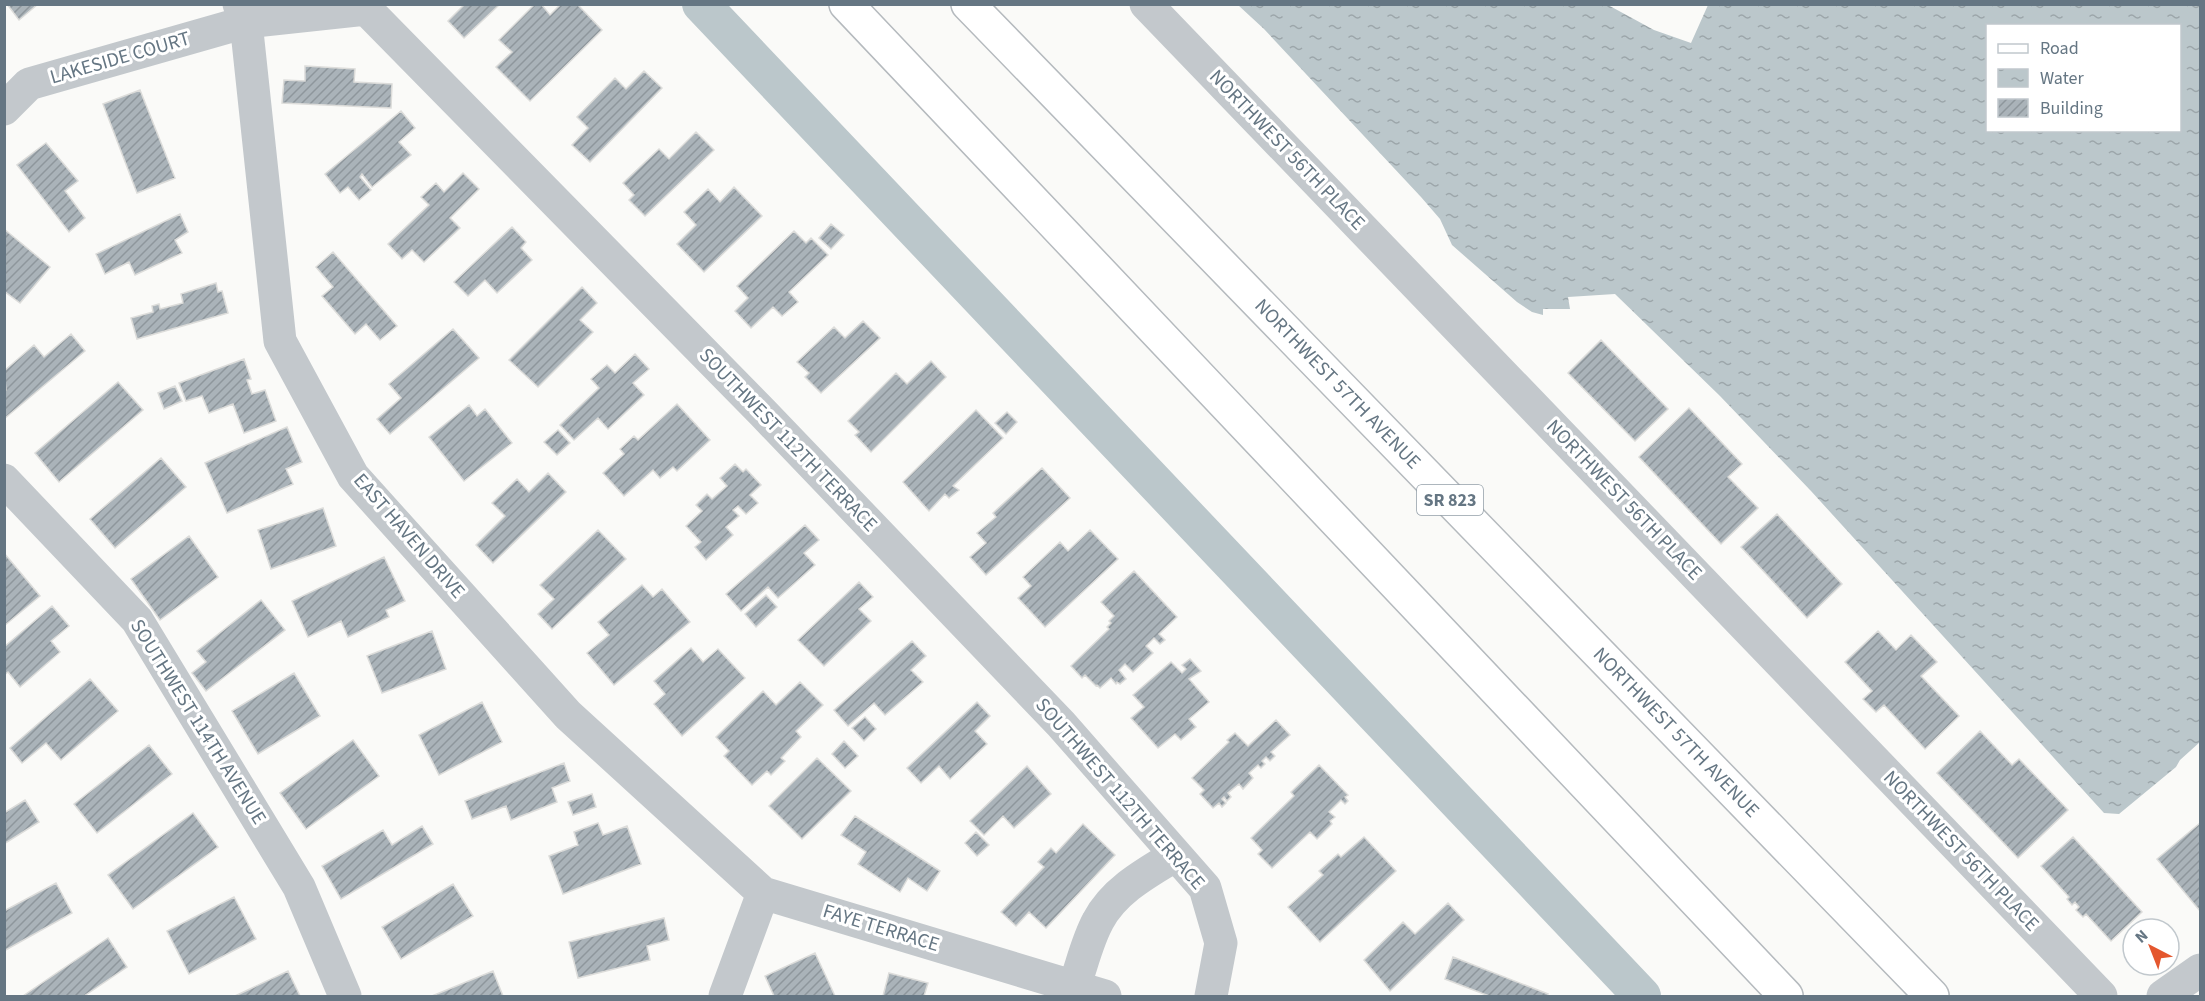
<svg xmlns="http://www.w3.org/2000/svg" width="2205" height="1001" font-family="'Source Sans 3',sans-serif">
<style>
.water{fill:url(#water-ripples);fill-rule:evenodd}
.lines{fill:none;stroke-linecap:round;stroke-linejoin:round}
.canal{stroke:#bbc7cb;stroke-width:38}
.building{fill:url(#building-hatch);stroke:#dcdcda;stroke-width:1.5}
.major-casing{stroke:#b5babe;stroke-width:36}
.minor{stroke:#c3c8cc;stroke-width:33}
.major{stroke:#fff;stroke-width:33}
.labels{text-anchor:middle;dominant-baseline:central;stroke-width:6;stroke-linejoin:round;paint-order:stroke}
.shield{fill:#fff;stroke:#939fa8;stroke-width:1.5}
.shield-label{font-size:18px;font-weight:bold;fill:#657683}
.street-label{font-size:20px;fill:#657683;stroke:#fff}
</style>
<defs>
<pattern id="water-ripples" width="26" height="14" patternUnits="userSpaceOnUse" patternTransform="scale(1.5)"><rect width="26" height="14" fill="#bbc7cb"/><path d="M2 4q2-2 4 0t4 0M15 11q2-2 4 0t4 0" fill="none" stroke="#9ca6aa"/></pattern>
<pattern id="building-hatch" width="6" height="6" patternUnits="userSpaceOnUse" patternTransform="scale(1.5)"><rect width="6" height="6" fill="#aab3b9"/><path d="M-1 1l2-2M0 6l6-6M5 7l2-2" fill="none" stroke="#8e969c"/></pattern>
</defs>
<rect width="100%" height="100%" fill="#fafaf8"/>
<!-- water -->
<path class="water" d="M 1238,5 L 1608,5 L 1654,30 L 1691,43 L 1708,5 L 2200,5 L 2200,742 L 2180,760 L 2176,767 L 2119,814 L 2104,813 L 1811,491 L 1720,396 L 1615,294 L 1568,297 L 1570,309 L 1543,309 L 1543,315 L 1532,312 L 1517,302 L 1452,245 L 1440,219 L 1421,197 L 1264,29 ZM 1988,26 L 2180,26 L 2180,130 L 1988,130 Z"/>
<g class="lines">
<!-- canal -->
<path class="canal" d="M 701,4 L 1642,996"/>
</g>
<!-- building -->
<path class="building" d="M 7,4 L 38,4 L 19,20 Z
M 465,4 L 500,4 L 464,38 L 448,21 Z
M 535,4 L 541,4 L 550,15 L 561,4 L 577,4 L 602,30 L 530,101 L 496,67 L 512,52 L 499,40 Z
M 305,66 L 355,69 L 354,82 L 392,84 L 391,108 L 282,103 L 284,80 L 305,81 Z
M 644,71 L 662,88 L 590,162 L 572,145 L 588,128 L 577,117 L 615,78 L 626,89 Z
M 140,90 L 175,178 L 137,193 L 103,104 Z
M 401,111 L 415,128 L 399,142 L 411,155 L 372,187 L 362,174 L 360,177 L 371,190 L 359,200 L 348,187 L 340,193 L 325,174 Z
M 696,132 L 714,150 L 645,216 L 629,200 L 634,195 L 623,183 L 659,149 L 669,159 Z
M 46,143 L 78,181 L 65,191 L 85,218 L 69,232 L 17,165 Z
M 463,173 L 479,189 L 450,218 L 460,228 L 424,262 L 412,250 L 402,259 L 388,244 L 429,205 L 421,197 L 436,183 L 444,192 Z
M 734,187 L 762,216 L 704,272 L 677,244 L 696,225 L 684,212 L 708,189 L 720,202 Z
M 180,214 L 188,232 L 175,240 L 182,253 L 135,275 L 129,262 L 105,274 L 96,254 Z
M 831,224 L 844,235 L 831,249 L 819,238 Z
M 512,227 L 526,242 L 521,248 L 532,260 L 497,293 L 485,280 L 468,296 L 454,282 Z
M 4,229 L 50,267 L 20,303 L 4,291 Z
M 794,231 L 806,243 L 811,238 L 828,255 L 789,292 L 798,302 L 782,316 L 773,307 L 751,328 L 735,311 L 748,298 L 737,286 Z
M 333,252 L 397,326 L 380,340 L 366,324 L 355,334 L 322,296 L 333,287 L 316,267 Z
M 216,283 L 218,292 L 222,291 L 228,313 L 137,339 L 131,318 L 153,312 L 152,306 L 159,304 L 160,309 L 183,303 L 181,294 Z
M 582,287 L 597,303 L 580,320 L 593,332 L 538,387 L 509,360 Z
M 863,321 L 880,338 L 821,393 L 805,377 L 809,373 L 797,362 L 834,327 L 845,338 Z
M 453,329 L 479,358 L 390,434 L 377,419 L 401,398 L 389,384 Z
M 71,334 L 85,351 L 4,419 L 4,391 L 6,390 L 4,371 L 34,345 L 44,357 Z
M 1601,340 L 1668,409 L 1635,441 L 1568,373 Z
M 635,354 L 649,369 L 633,383 L 644,395 L 608,429 L 598,418 L 574,440 L 560,425 L 599,388 L 591,379 L 607,365 L 615,373 Z
M 244,359 L 251,379 L 247,380 L 252,394 L 265,390 L 276,421 L 244,433 L 233,404 L 209,413 L 202,396 L 186,401 L 179,383 Z
M 931,361 L 946,377 L 871,452 L 855,435 L 859,432 L 848,421 L 896,373 L 907,384 Z
M 118,382 L 143,410 L 59,482 L 35,453 Z
M 175,386 L 182,401 L 164,409 L 158,393 Z
M 677,404 L 710,440 L 677,471 L 673,467 L 660,478 L 653,470 L 624,496 L 603,473 L 624,454 L 620,449 L 634,436 L 638,440 Z
M 469,405 L 477,416 L 485,409 L 512,443 L 464,481 L 429,437 Z
M 1689,408 L 1742,464 L 1728,477 L 1758,508 L 1721,544 L 1639,457 Z
M 976,410 L 1003,438 L 953,486 L 959,490 L 949,498 L 945,494 L 929,511 L 903,482 Z
M 1007,412 L 1017,422 L 1006,434 L 995,423 Z
M 287,427 L 302,462 L 286,469 L 293,484 L 227,513 L 205,463 Z
M 558,430 L 570,443 L 557,455 L 544,442 Z
M 161,458 L 186,487 L 115,548 L 90,519 Z
M 735,464 L 743,472 L 746,469 L 761,485 L 750,495 L 758,503 L 746,514 L 738,506 L 733,510 L 739,516 L 726,527 L 733,535 L 706,560 L 695,547 L 701,542 L 686,526 L 702,511 L 696,505 L 707,494 L 712,499 L 727,486 L 720,478 Z
M 1042,468 L 1070,498 L 986,575 L 970,557 L 986,543 L 977,533 L 996,517 L 993,513 Z
M 548,473 L 566,492 L 493,563 L 476,545 L 505,516 L 492,503 L 517,479 L 529,492 Z
M 323,508 L 336,546 L 271,569 L 258,530 Z
M 1777,514 L 1842,584 L 1807,618 L 1741,547 Z
M 805,525 L 819,540 L 804,553 L 815,565 L 778,598 L 768,587 L 741,611 L 726,594 Z
M 598,530 L 626,559 L 552,629 L 538,614 L 554,599 L 540,585 Z
M 1090,530 L 1118,559 L 1045,627 L 1018,598 L 1031,586 L 1023,577 L 1060,542 L 1068,551 Z
M 189,536 L 218,577 L 160,620 L 131,579 Z
M 4,553 L 40,596 L 4,626 Z
M 384,557 L 405,601 L 386,610 L 389,617 L 348,637 L 341,621 L 308,637 L 292,601 Z
M 1134,571 L 1177,617 L 1159,634 L 1165,640 L 1160,644 L 1154,638 L 1146,646 L 1153,653 L 1133,672 L 1125,664 L 1119,670 L 1126,679 L 1120,684 L 1117,682 L 1116,684 L 1111,678 L 1100,688 L 1097,685 L 1096,686 L 1085,675 L 1082,678 L 1071,666 L 1109,629 L 1107,627 L 1111,623 L 1109,621 L 1114,616 L 1101,602 Z
M 859,582 L 873,597 L 859,609 L 871,621 L 824,666 L 798,640 Z
M 642,585 L 653,597 L 662,589 L 690,622 L 614,685 L 587,653 L 609,635 L 598,622 Z
M 766,595 L 777,607 L 756,627 L 745,614 Z
M 261,600 L 285,630 L 206,691 L 192,673 L 206,662 L 197,651 Z
M 52,606 L 69,626 L 51,641 L 60,652 L 20,687 L 8,672 L 4,675 L 4,647 Z
M 432,631 L 446,669 L 382,693 L 367,656 Z
M 1878,631 L 1896,650 L 1911,635 L 1937,662 L 1921,676 L 1959,716 L 1925,749 L 1884,705 L 1876,712 L 1863,699 L 1872,691 L 1845,662 Z
M 912,641 L 926,656 L 911,670 L 923,682 L 885,715 L 874,703 L 848,726 L 834,710 Z
M 691,648 L 703,662 L 718,649 L 745,678 L 682,736 L 654,704 L 665,694 L 654,681 Z
M 1190,659 L 1201,671 L 1189,679 L 1209,702 L 1189,719 L 1196,727 L 1181,740 L 1175,734 L 1158,748 L 1131,718 L 1144,707 L 1133,695 L 1171,662 L 1182,673 L 1186,669 L 1182,665 Z
M 294,673 L 320,716 L 258,754 L 232,711 Z
M 90,679 L 118,711 L 61,760 L 46,743 L 22,763 L 10,748 Z
M 800,682 L 823,705 L 796,731 L 801,737 L 781,758 L 785,761 L 771,775 L 767,771 L 752,785 L 724,756 L 729,751 L 716,737 L 763,691 L 776,705 Z
M 482,702 L 502,742 L 439,775 L 419,735 Z
M 977,702 L 990,716 L 975,731 L 987,744 L 950,779 L 939,766 L 921,783 L 907,768 Z
M 865,717 L 876,729 L 864,741 L 852,728 Z
M 1276,720 L 1290,735 L 1271,752 L 1275,756 L 1270,761 L 1266,757 L 1262,761 L 1265,764 L 1261,768 L 1258,765 L 1249,773 L 1253,778 L 1243,789 L 1239,784 L 1228,793 L 1231,797 L 1227,801 L 1224,797 L 1222,799 L 1226,803 L 1222,807 L 1219,803 L 1213,808 L 1200,794 L 1204,790 L 1192,778 L 1229,742 L 1227,740 L 1235,733 L 1248,746 Z
M 1980,731 L 2012,765 L 2019,759 L 2068,810 L 2018,858 L 1937,773 Z
M 353,740 L 379,776 L 306,829 L 280,793 Z
M 844,741 L 858,756 L 845,768 L 832,754 Z
M 149,745 L 172,774 L 97,833 L 74,804 Z
M 817,758 L 851,791 L 802,839 L 769,806 Z
M 564,763 L 570,781 L 552,788 L 557,802 L 511,820 L 506,806 L 472,819 L 465,801 Z
M 1319,765 L 1348,795 L 1345,797 L 1348,801 L 1345,804 L 1341,800 L 1329,812 L 1335,817 L 1330,821 L 1332,824 L 1317,839 L 1310,832 L 1272,868 L 1258,854 L 1262,850 L 1251,838 L 1294,796 L 1291,792 Z
M 1027,766 L 1051,794 L 1014,828 L 1003,816 L 984,835 L 970,821 Z
M 592,794 L 596,807 L 573,815 L 568,802 Z
M 25,800 L 39,822 L 4,844 L 4,813 Z
M 193,813 L 218,847 L 133,909 L 108,875 Z
M 855,816 L 940,871 L 927,891 L 908,878 L 900,892 L 858,864 L 866,852 L 841,835 Z
M 598,823 L 603,835 L 627,826 L 641,864 L 563,894 L 549,856 L 578,845 L 574,832 Z
M 2200,823 L 2200,911 L 2157,859 Z
M 1083,824 L 1115,855 L 1046,928 L 1029,912 L 1016,926 L 1001,912 L 1044,867 L 1038,862 L 1051,848 L 1056,853 Z
M 422,826 L 433,844 L 341,899 L 322,866 L 383,830 L 392,845 Z
M 976,832 L 989,845 L 977,856 L 965,843 Z
M 1364,837 L 1396,871 L 1320,942 L 1288,907 L 1323,875 L 1319,871 L 1338,854 L 1341,857 Z
M 2073,837 L 2142,912 L 2111,941 L 2086,914 L 2083,917 L 2076,910 L 2079,907 L 2075,902 L 2072,905 L 2067,899 L 2069,897 L 2041,866 Z
M 56,883 L 72,913 L 4,951 L 4,911 Z
M 453,884 L 473,916 L 401,959 L 382,927 Z
M 234,897 L 256,939 L 189,974 L 167,931 Z
M 1448,903 L 1464,920 L 1390,991 L 1364,960 L 1403,922 L 1415,934 Z
M 664,918 L 669,940 L 647,946 L 650,960 L 578,978 L 569,942 Z
M 108,938 L 127,967 L 84,996 L 23,996 Z
M 815,953 L 835,996 L 774,996 L 765,976 Z
M 1453,957 L 1548,994 L 1547,996 L 1489,996 L 1445,979 Z
M 288,971 L 300,996 L 235,996 Z
M 493,971 L 503,996 L 432,996 Z
M 889,973 L 928,983 L 924,996 L 883,996 Z"/>
<g class="lines">
<!-- major casing -->
<g class="major-casing">
<g id="major">
<path d="M 846,4 L 1786,996"/>
<path id="s1" d="M 968,4 L 1932,996"/>
</g>
</g>
<!-- minor -->
<path class="minor" d="M 239,4 L 246,22 L 280,341 L 353,476 L 568,715 L 763,893 L 1105,996
M 1146,4 L 2101,996
M 4,109 L 29,84 L 246,22 L 366,9 L 763,413 L 1061,724 L 1205,888 L 1221,943 L 1211,996
M 4,480 L 137,620 L 299,887 L 345,996
M 1074,987 C 1082,965 1087,941 1098,921 C 1114,890 1148,872 1176,855
M 725,996 L 763,893
M 2163,996 L 2200,970"/>
<!-- major -->
<use href="#major" class="major"/>
</g>
<g class="labels">
<!-- shield labels -->
<rect class="shield" x="1417" y="485" width="66" height="30" rx="4.5"/>
<g class="shield-label">
<text x="1450" y="500">SR 823</text>
</g>
<!-- street labels -->
<g class="street-label">
<text transform="translate(120 58) rotate(-16)">LAKESIDE COURT</text>
<text transform="translate(1287 150) rotate(46)">NORTHWEST 56TH PLACE</text>
<text stroke="none"><textPath href="#s1" startOffset="530">NORTHWEST 57TH AVENUE</textPath></text>
<text transform="translate(788 440) rotate(46)">SOUTHWEST 112TH TERRACE</text>
<text transform="translate(1624 500) rotate(46)">NORTHWEST 56TH PLACE</text>
<text transform="translate(409 536) rotate(49)">EAST HAVEN DRIVE</text>
<text transform="translate(198 722) rotate(58)">SOUTHWEST 114TH AVENUE</text>
<text stroke="none"><textPath href="#s1" startOffset="1016">NORTHWEST 57TH AVENUE</textPath></text>
<text transform="translate(1120 794) rotate(49)">SOUTHWEST 112TH TERRACE</text>
<text transform="translate(1961 851) rotate(46)">NORTHWEST 56TH PLACE</text>
<text transform="translate(881 928) rotate(17)">FAYE TERRACE</text>
</g>
</g>
<!-- border -->
<rect width="2205" height="1001" fill="none" stroke="#657683" stroke-width="12"/>
<!-- legend -->
<rect x="1986" y="24" width="195" height="108" fill="#ffffff" stroke="#c1c8cd" stroke-width="1.5"/>
<rect x="1998" y="44" width="30" height="9" fill="#ffffff" stroke="#c1c8cd" stroke-width="1.5"/>
<text x="2040" y="54" font-size="18" fill="#657683">Road</text>
<rect x="1998" y="69" width="30" height="18" fill="url(#water-ripples)" stroke="#c1c8cd" stroke-width="1.5"/>
<text x="2040" y="84" font-size="18" fill="#657683">Water</text>
<rect x="1998" y="99" width="30" height="18" fill="url(#building-hatch)" stroke="#c1c8cd" stroke-width="1.5"/>
<text x="2040" y="114" font-size="18" fill="#657683">Building</text>
<!-- north arrow -->
<g transform="translate(2151 947) rotate(318)"><circle r="28" fill="#ffffff" stroke="#c1c8cd" stroke-width="1.5"/>
<path d="M0-4.5L10 22L0 15L-10 22Z" fill="#e4572e"/>
<text y="-9" font-size="16" font-weight="bold" text-anchor="middle" fill="#657683">N</text>
</g>
</svg>
